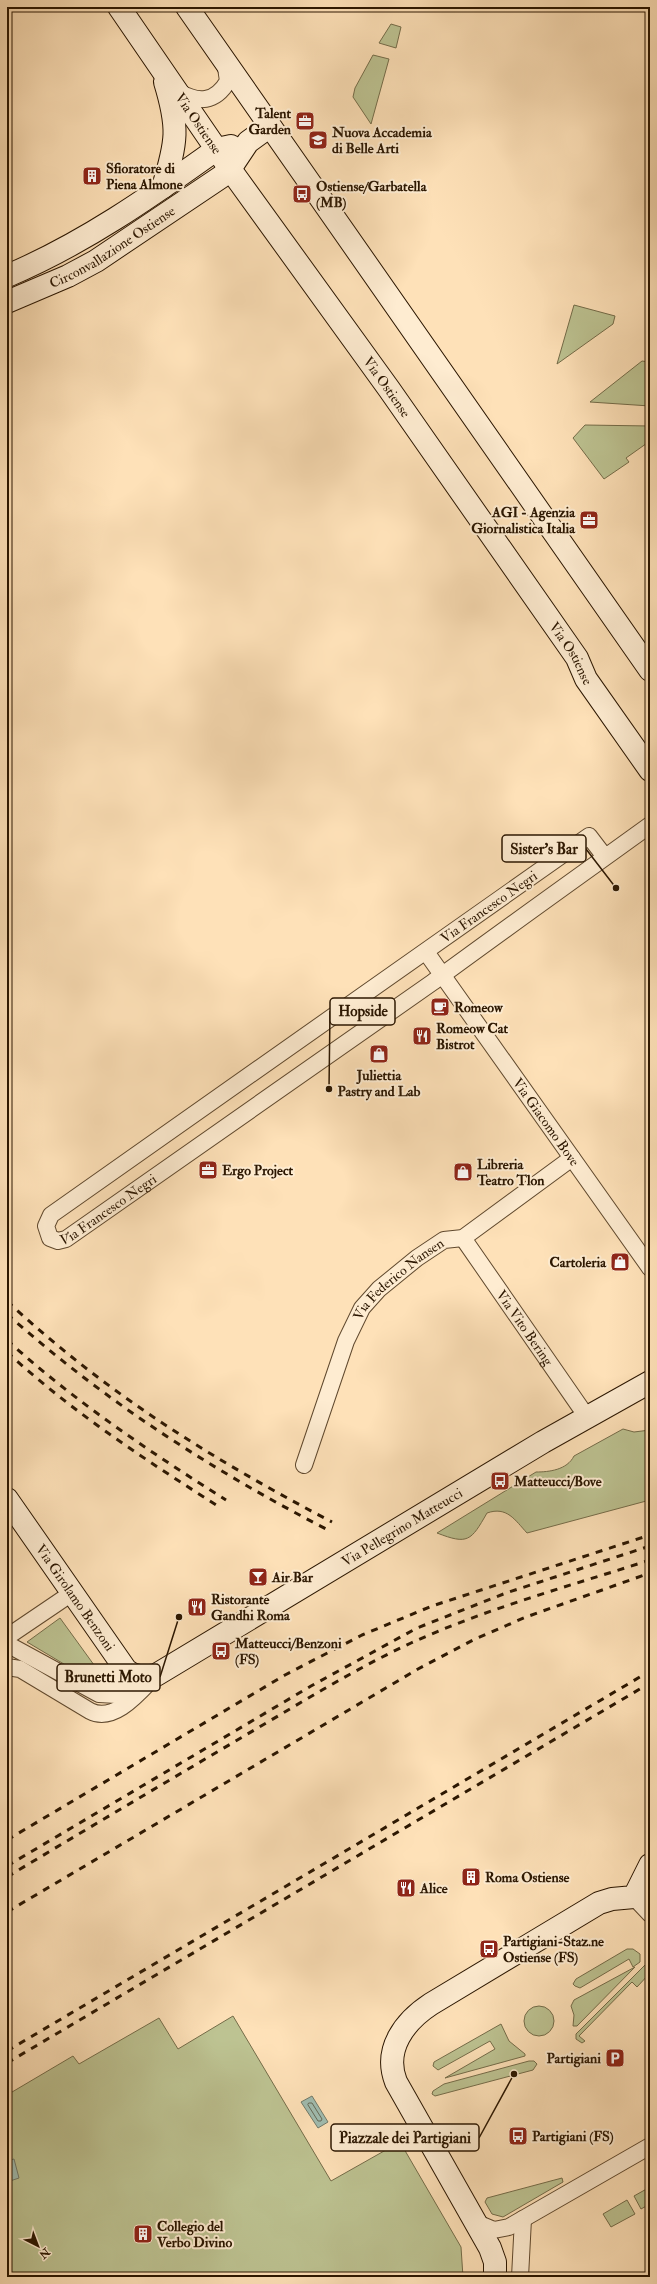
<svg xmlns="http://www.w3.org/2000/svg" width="657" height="2284" font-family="'IM FELL Double Pica',serif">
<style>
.green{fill:#bdc392;stroke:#746c49}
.water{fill:#a0bdb1;stroke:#717a6a}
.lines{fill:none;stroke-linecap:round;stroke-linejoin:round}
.shore{stroke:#666a58;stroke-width:1}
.street-casing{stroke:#60492e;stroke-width:18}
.secondary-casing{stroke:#2b1600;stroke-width:24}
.street{stroke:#feecd1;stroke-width:16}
.secondary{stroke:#feecd1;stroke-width:22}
.rail{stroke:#2b1600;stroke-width:3;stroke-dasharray:7 7;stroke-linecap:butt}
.labels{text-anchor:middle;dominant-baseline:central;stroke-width:4;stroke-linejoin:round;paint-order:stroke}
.poi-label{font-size:14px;font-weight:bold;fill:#2b1600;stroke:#feecd1;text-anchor:start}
.street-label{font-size:14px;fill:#2b1600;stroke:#feecd1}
.leader{fill:none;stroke:#2b1600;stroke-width:1.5}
.callout-dot{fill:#2b1600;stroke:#feecd1;stroke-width:1.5}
.callout{fill:#feecd1;stroke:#2b1600;stroke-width:1.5}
.callout-label{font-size:15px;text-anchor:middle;font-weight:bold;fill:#2b1600}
</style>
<rect width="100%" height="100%" fill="#fee1b8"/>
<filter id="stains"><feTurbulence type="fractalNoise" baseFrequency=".005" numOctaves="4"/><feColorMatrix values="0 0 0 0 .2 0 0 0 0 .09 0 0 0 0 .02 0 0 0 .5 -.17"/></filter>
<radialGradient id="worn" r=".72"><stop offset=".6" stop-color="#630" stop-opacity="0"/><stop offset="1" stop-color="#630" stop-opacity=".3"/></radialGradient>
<!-- green -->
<path class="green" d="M 391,24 L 401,27 L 396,48 L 379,43 Z
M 373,55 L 389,59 L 371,124 L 353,97 L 355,88 Z
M 574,305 L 615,316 L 613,324 L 557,364 Z
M 642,361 L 649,362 L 650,365 L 650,406 L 590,402 Z
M 585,425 L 650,426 L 650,441 L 626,458 L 629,462 L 604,479 L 573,438 Z
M 623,1429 L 634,1432 L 650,1430 L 650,1500 L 527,1533 C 515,1520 507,1506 487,1513 C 471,1541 468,1545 437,1533 L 536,1472 C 549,1472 567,1470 574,1456 Z
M 60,1618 L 102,1676 L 95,1680 L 89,1679 L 27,1642 Z
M 627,1949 L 633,1949 L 640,1954 L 640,1962 L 633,1967 L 629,1959 L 580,1988 L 575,1986 L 573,1984 L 576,1979 Z
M 650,1960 L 650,1973 L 637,1987 L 632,1982 L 579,2036 L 585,2041 L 582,2043 L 576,2039 L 576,2034 Z
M 635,1967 L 577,2026 L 573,2026 L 574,2015 L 571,2006 L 574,2000 Z
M524 2021a15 15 0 1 1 30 0a15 15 0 1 1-30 0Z
M 233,2016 L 331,2181 L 400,2142 L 461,2247 L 463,2277 L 7,2277 L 7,2095 L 73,2056 L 79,2064 L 159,2018 L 178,2049 Z
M 501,2024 L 509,2041 L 525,2054 L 525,2056 L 445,2078 L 495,2049 L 490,2041 L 438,2070 L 433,2066 L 434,2062 Z
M 529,2061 L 534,2061 L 537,2064 L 533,2070 L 435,2096 L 432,2094 L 433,2091 L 444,2084 Z
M 562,2178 L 563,2182 L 503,2217 L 492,2214 L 485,2202 L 487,2198 Z
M 650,2187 L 650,2204 L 641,2209 L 634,2196 Z
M 627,2200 L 635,2214 L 611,2227 L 603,2214 Z"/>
<!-- water -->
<path class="water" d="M 312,2096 L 328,2122 L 318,2128 L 301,2102 Z
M 14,2159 L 19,2178 L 7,2182 L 7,2161 Z"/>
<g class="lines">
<!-- shore -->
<path class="shore" d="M 309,2103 L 312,2103 L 322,2119 L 321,2121 L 318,2121 L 308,2105 Z"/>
<!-- street casing -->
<g class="street-casing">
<g id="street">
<path d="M 179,92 C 198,103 215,103 228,81 L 225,61"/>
<path id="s1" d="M 605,857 L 589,836 L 51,1215 L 46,1226 L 50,1238 L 58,1241 L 66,1239 L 433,982 C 505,929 578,877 650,825"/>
<path id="s2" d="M 426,952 L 650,1268"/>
<path id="s3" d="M 463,1238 L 587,1417"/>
<path id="s4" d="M 304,1465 L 346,1341 L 362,1308 L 379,1289 L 417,1258 L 444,1240 L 463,1238 L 572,1158"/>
<path d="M 7,1637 L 72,1593"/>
<path d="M 7,1644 L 99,1694 L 117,1695 L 141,1683"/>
<path d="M 7,1667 L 20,1669 L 90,1711 C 115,1724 141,1690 156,1675"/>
<path d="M 634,1897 L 650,1914"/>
<path d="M 475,2222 L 494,2230 L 509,2227 L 650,2146"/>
<path d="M 520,2277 L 523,2219"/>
</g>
</g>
<!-- secondary casing -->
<g class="secondary-casing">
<g id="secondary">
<path id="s5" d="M 119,7 L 230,169 L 389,389 L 577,658 L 586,679 L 650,770"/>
<path d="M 187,7 L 650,670"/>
<path d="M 163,187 C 177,141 179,128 165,82"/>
<path d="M 7,276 C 83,244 150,197 217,149 L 231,146"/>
<path id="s6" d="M 7,302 L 68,276 L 96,261 L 221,177 L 230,169 L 248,142 L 270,126"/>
<path id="s7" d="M 7,1499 L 126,1670 C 136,1678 144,1677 156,1675 L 543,1442 L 650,1382"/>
<path d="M 495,2277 L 495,2262 L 490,2248 L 396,2082 C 383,2049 405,2021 431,2004 L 599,1903 L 612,1899 L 634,1897 L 650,1865"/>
</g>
</g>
<!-- street -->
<use href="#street" class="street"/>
<!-- secondary -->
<use href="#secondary" class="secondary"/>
<!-- rail -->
<path class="rail" d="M 7,1301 C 107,1394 212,1459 332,1522
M 7,1314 C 106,1402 210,1469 328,1530
M 7,1340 C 74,1401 150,1452 226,1500
M 7,1352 C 72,1412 147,1461 221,1508
M 7,1840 L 285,1675 L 362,1635 L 432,1606 L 650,1535
M 7,1866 L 311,1686 L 417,1628 L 506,1593 L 650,1546
M 7,1877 C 90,1827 173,1778 256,1729 C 307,1699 357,1668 411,1643 C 488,1608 570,1586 650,1560
M 7,1912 L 418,1669 L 473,1640 L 526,1617 L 650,1573
M 7,2051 L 650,1671
M 7,2063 L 650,1683"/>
</g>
<!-- icons -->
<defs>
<g id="office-square" transform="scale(1)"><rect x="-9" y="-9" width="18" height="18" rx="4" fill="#8f2418" stroke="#feecd1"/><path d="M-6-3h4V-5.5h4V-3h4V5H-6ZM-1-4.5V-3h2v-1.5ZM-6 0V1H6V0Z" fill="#fff"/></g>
<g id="university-square" transform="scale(1)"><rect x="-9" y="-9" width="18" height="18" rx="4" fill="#8f2418" stroke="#feecd1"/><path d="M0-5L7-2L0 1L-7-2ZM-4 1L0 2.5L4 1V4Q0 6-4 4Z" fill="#fff"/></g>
<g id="building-square" transform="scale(1)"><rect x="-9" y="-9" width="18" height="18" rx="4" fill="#8f2418" stroke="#feecd1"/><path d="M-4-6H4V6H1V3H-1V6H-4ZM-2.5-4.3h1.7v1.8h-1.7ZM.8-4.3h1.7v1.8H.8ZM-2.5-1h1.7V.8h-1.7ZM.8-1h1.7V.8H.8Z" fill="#fff"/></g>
<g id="bus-square" transform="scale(1)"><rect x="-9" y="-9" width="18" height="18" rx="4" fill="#8f2418" stroke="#feecd1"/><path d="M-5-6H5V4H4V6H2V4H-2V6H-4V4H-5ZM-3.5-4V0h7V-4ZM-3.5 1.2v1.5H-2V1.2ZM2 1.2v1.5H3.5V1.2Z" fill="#fff"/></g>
<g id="cafe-square" transform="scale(1)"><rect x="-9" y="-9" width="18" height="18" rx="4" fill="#8f2418" stroke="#feecd1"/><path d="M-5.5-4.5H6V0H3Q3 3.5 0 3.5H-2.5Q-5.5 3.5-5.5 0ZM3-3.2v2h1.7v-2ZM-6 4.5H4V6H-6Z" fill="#fff"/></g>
<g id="restaurant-square" transform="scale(1)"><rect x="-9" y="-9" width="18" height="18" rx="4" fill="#8f2418" stroke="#feecd1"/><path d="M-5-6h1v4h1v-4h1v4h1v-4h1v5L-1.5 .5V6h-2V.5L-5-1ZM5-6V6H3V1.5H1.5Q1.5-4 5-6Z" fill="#fff"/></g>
<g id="shop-square" transform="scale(1)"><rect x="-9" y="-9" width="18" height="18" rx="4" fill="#8f2418" stroke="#feecd1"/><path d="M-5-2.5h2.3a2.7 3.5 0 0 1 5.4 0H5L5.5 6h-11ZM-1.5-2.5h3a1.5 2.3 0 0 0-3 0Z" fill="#fff"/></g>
<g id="bar-square" transform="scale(1)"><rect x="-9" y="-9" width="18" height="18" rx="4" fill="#8f2418" stroke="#feecd1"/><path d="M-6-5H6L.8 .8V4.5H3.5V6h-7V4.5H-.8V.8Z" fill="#fff"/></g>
<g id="parking-square" transform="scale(1)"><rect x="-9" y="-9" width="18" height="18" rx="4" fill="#8f2418" stroke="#feecd1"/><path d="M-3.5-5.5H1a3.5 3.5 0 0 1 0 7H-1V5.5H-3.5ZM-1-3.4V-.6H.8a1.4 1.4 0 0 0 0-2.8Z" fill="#fff"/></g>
</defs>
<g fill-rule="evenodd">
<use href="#office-square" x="305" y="121"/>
<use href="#university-square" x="318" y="140"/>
<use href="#building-square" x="92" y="176"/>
<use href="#bus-square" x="302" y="194"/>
<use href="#office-square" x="589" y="520"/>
<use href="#cafe-square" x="440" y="1007"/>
<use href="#restaurant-square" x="422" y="1036"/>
<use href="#shop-square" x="379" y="1054"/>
<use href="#office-square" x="208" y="1170"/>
<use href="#shop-square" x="463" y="1172"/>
<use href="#shop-square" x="620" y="1262"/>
<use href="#bus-square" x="500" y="1481"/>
<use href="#bar-square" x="258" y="1577"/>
<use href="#restaurant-square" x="197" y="1607"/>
<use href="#bus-square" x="221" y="1651"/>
<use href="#building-square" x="471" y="1877"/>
<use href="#restaurant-square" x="406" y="1888"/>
<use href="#bus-square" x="489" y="1949"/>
<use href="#parking-square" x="615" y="2058"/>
<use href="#bus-square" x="518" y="2136"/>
<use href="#building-square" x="143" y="2234"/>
</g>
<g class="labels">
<!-- poi labels -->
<g class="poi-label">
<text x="291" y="113" text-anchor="end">Talent<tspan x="291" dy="16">Garden</tspan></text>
<text x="332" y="132">Nuova Accademia<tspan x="332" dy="16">di Belle Arti</tspan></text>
<text x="106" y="168">Sfioratore di<tspan x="106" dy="16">Piena Almone</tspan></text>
<text x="316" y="186">Ostiense/Garbatella<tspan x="316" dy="16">(MB)</tspan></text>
<text x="575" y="512" text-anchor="end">AGI - Agenzia<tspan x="575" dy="16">Giornalistica Italia</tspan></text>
<text x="454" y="1007">Romeow</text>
<text x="436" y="1028">Romeow Cat<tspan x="436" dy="16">Bistrot</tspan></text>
<text x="379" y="1075" text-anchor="middle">Juliettia<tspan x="379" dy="16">Pastry and Lab</tspan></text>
<text x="477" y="1164">Libreria<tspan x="477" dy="16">Teatro Tlon</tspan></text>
<text x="222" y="1170">Ergo Project</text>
<text x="606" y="1262" text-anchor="end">Cartoleria</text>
<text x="514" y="1481">Matteucci/Bove</text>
<text x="272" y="1577">Air Bar</text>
<text x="211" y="1599">Ristorante<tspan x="211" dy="16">Gandhi Roma</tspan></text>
<text x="235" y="1643">Matteucci/Benzoni<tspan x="235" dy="16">(FS)</tspan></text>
<text x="485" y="1877">Roma Ostiense</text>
<text x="420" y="1888">Alice</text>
<text x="503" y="1941">Partigiani-Staz.ne<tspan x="503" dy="16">Ostiense (FS)</tspan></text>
<text x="601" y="2058" text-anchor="end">Partigiani</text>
<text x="532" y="2136">Partigiani (FS)</text>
<text x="157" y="2226">Collegio del<tspan x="157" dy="16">Verbo Divino</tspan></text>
</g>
<!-- street labels -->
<g class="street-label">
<text stroke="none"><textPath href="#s5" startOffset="141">Via Ostiense</textPath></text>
<text stroke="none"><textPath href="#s6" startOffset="119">Circonvallazione Ostiense</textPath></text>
<text stroke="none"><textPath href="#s5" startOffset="465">Via Ostiense</textPath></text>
<text stroke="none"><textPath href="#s5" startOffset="789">Via Ostiense</textPath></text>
<text transform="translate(489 907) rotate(-35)">Via Francesco Negri</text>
<text stroke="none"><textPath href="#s2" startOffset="208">Via Giacomo Bove</textPath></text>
<text stroke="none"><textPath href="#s1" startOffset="777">Via Francesco Negri</textPath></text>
<text stroke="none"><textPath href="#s4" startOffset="214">Via Federico Nansen</textPath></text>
<text stroke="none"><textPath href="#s3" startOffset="109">Via Vito Bering</textPath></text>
<text stroke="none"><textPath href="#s7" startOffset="527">Via Pellegrino Matteucci</textPath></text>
<text stroke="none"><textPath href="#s7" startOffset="120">Via Girolamo Benzoni</textPath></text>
</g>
</g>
<!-- callouts -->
<path class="leader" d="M616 888L586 849M329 1089L330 1011M179 1617L160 1677M514 2074L479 2138"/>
<g class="callout-dot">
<circle cx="616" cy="888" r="4"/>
<circle cx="329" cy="1089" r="4"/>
<circle cx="179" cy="1617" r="4"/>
<circle cx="514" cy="2074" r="4"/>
</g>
<g class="callout">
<rect x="502" y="835" width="84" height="27" rx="4"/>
<rect x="330" y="998" width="65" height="27" rx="4"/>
<rect x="57" y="1664" width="103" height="27" rx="4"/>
<rect x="331" y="2124" width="148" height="27" rx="4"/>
</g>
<g class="callout-label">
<text x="544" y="854">Sister’s Bar</text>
<text x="363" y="1016">Hopside</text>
<text x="108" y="1682">Brunetti Moto</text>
<text x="405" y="2143">Piazzale dei Partigiani</text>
</g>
<!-- margin -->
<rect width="657" height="2284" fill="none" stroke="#fee1b8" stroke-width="24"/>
<rect x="8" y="8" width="641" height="2268" fill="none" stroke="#2b1600" stroke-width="2"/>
<rect x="12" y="12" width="633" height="2260" fill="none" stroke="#2b1600"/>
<!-- north arrow -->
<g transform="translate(38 2246) rotate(138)" stroke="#feecd1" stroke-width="3" paint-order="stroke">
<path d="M0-3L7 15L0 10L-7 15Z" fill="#2b1600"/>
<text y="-6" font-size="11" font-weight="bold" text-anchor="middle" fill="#2b1600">N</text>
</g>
<rect width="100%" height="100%" filter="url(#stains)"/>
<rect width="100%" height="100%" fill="url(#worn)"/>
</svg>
